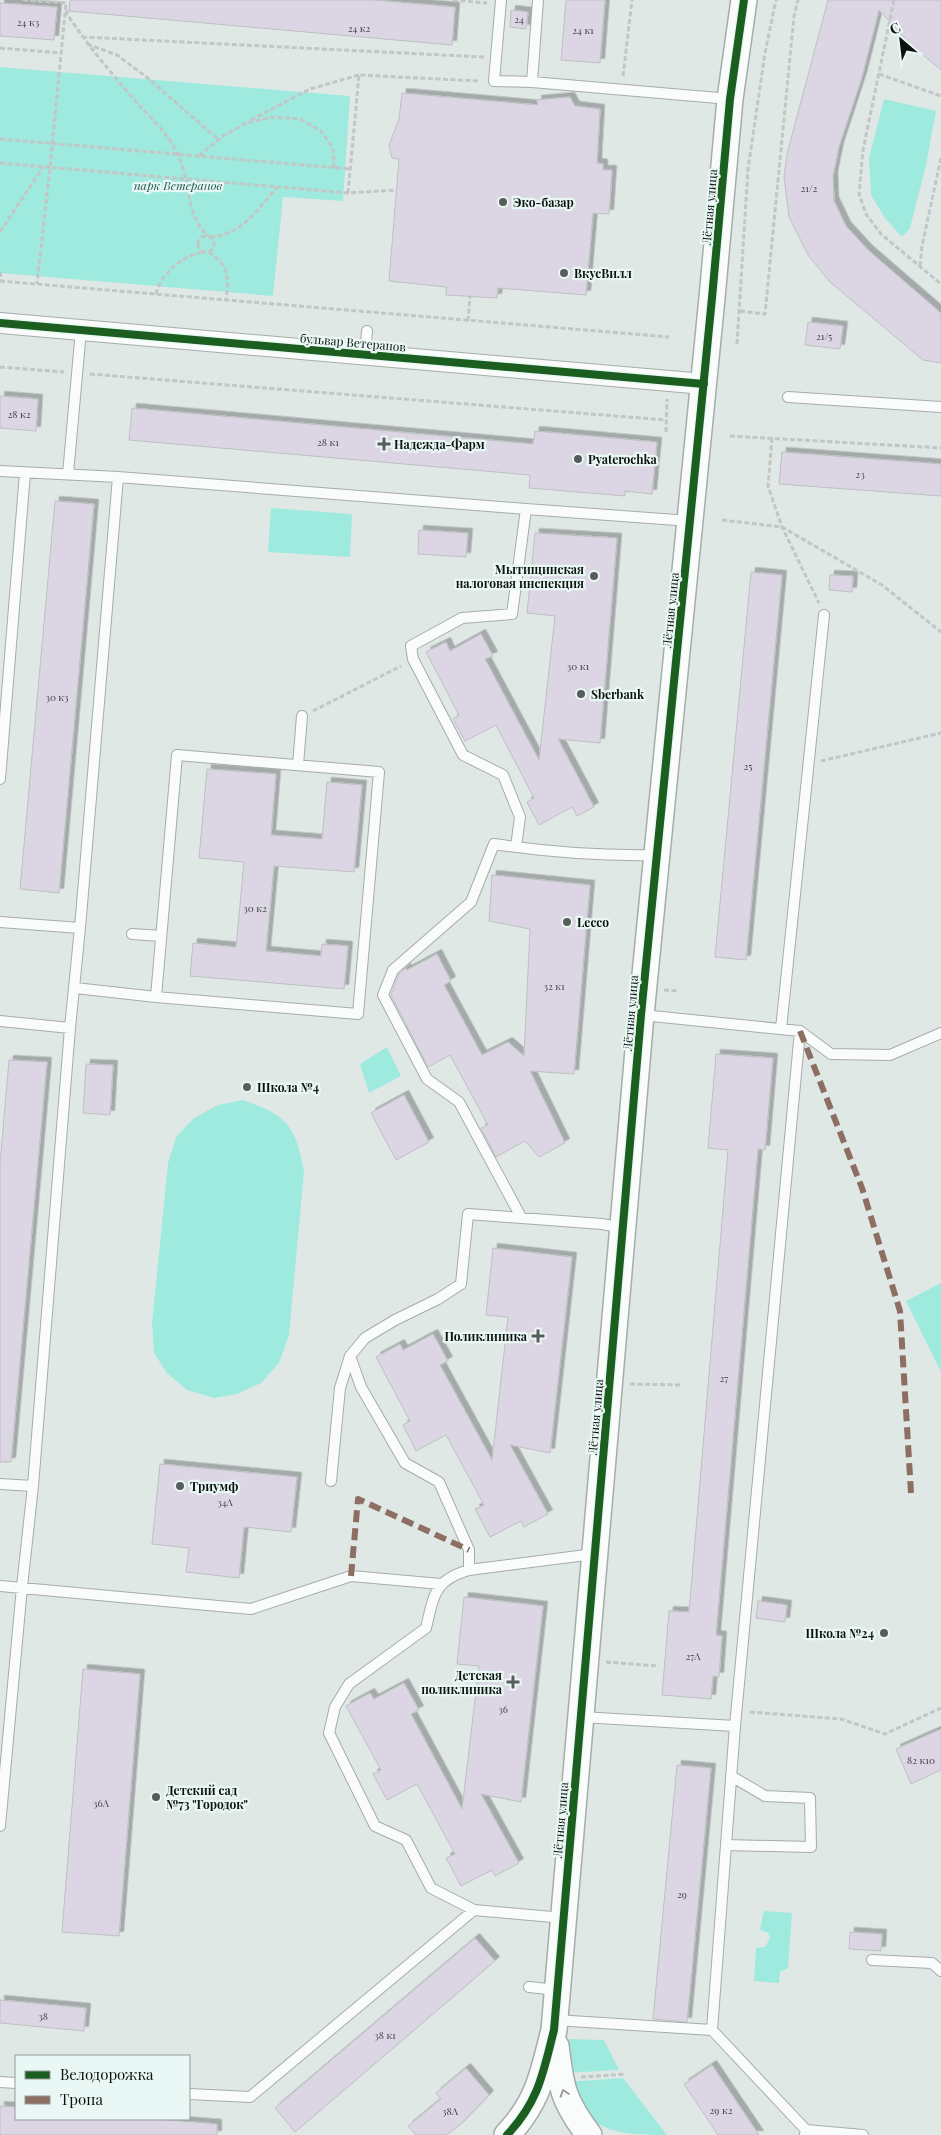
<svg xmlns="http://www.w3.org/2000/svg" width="941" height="2135" font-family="'Playfair Display',serif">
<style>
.green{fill:#9feade}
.building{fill:#dcd5e4;stroke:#bdc0c1;filter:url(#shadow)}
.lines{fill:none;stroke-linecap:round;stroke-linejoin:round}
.service-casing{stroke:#a5acaa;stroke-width:12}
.minor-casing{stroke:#a5acaa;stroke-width:22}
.tertiary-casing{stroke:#a5acaa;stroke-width:28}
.path{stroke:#c2c6c5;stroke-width:3;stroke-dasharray:5 2.5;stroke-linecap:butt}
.service{stroke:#fafcfb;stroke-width:10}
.minor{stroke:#fafcfb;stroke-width:20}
.tertiary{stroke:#fafcfb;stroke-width:25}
.quiet{stroke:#8d6e63;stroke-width:6;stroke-dasharray:12 6;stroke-linecap:butt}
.cycleway-casing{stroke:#eaf8f5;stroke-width:11}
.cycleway{stroke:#1b5e20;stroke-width:8}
.oneway{stroke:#9b9e9d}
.poi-dot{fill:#575d5c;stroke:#eaf8f5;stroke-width:2}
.labels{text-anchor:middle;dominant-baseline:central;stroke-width:4.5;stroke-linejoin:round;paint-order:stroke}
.number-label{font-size:10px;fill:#414346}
.park-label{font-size:12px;font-style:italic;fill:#205b52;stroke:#eaf8f5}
.poi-label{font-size:12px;font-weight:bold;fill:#0d1211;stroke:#eaf8f5;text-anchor:start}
.street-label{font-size:12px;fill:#0d1211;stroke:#eaf8f5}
</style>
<defs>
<filter id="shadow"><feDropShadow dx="4.5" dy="-4.5" stdDeviation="0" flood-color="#0004"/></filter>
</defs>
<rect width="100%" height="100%" fill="#e0e8e6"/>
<!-- green -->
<path class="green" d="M 0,67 L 350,96 L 343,201 L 283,197 L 273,296 L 0,273 Z
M 884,99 L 936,111 L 926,165 L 910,228 L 902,237 L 885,218 L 871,195 L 869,158 Z
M 271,508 L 352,514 L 350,557 L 268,552 Z
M 387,1047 L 401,1076 L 369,1093 L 360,1064 Z
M 243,1100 C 288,1116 295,1125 304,1171 L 289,1335 L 279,1363 L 261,1383 L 237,1394 L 214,1398 L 187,1390 L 167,1373 L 154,1353 L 152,1323 L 168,1163 L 176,1137 L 194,1118 L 218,1105 Z
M 941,1283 L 941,1372 L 906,1301 Z
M 764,1911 L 792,1913 L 788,1968 L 780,1972 L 779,1983 L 754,1981 L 756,1948 L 765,1947 L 770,1938 L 768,1933 L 760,1930 Z
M 568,2039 L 604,2040 L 619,2070 L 565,2073 Z
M 623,2078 L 667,2135 C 635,2135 607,2135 583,2113 C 576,2104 571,2092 566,2082 Z"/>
<!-- building -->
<path class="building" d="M 70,0 L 373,0 L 455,7 L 452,45 L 69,11 Z
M 566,0 L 605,0 L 600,63 L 561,60 Z
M 828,0 L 941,0 L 941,70 L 911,45 L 879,10 L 862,77 L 839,147 L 833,176 L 834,201 L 846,226 L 868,250 L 941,313 L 941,363 L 923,360 L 830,282 L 808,255 L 789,217 L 784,177 L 787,154 Z
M 0,3 L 57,7 L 54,40 L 0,36 Z
M 511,10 L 528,12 L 526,29 L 510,27 Z
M 402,93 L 538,105 L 537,100 L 570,97 L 575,106 L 600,109 L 597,163 L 603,164 L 603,170 L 612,170 L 609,214 L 593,213 L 586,295 L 498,288 L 497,298 L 446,295 L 446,287 L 389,281 L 399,159 L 392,158 L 389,145 L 399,119 Z
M 808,322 L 843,326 L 840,349 L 805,345 Z
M 0,396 L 38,399 L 36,431 L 0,428 Z
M 132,408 L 533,444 L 535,431 L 657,442 L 652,494 L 625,491 L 625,496 L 529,488 L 530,475 L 129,440 Z
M 782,452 L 941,464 L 941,496 L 779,484 Z
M 55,501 L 94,504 L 59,893 L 20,889 Z
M 419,530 L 468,533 L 466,557 L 418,554 Z
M 535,533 L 617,538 L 600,743 L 558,739 L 594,807 L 577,816 L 572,807 L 539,825 L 527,802 L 534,798 L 496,725 L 465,741 L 453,719 L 459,715 L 426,652 L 446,642 L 450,651 L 481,634 L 493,656 L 485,659 L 539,760 L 555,616 L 527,613 Z
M 751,572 L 782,575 L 746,960 L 715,957 Z
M 830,575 L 853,576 L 852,592 L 829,590 Z
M 207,769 L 276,774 L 271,835 L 322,839 L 327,782 L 362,785 L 354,872 L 274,866 L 266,951 L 321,956 L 322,944 L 348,946 L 344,989 L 190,976 L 193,943 L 236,947 L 244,862 L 199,858 Z
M 492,875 L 590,885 L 574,1074 L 530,1071 L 565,1143 L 539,1157 L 525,1141 L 496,1157 L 481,1128 L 488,1125 L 450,1055 L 428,1067 L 391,995 L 399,974 L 406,968 L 407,970 L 437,954 L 451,981 L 444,985 L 482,1055 L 508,1042 L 524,1056 L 530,929 L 489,921 Z
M 716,1054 L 773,1058 L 765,1150 L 758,1149 L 716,1635 L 722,1636 L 719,1677 L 713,1676 L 711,1699 L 662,1695 L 669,1611 L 689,1612 L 728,1150 L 708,1148 Z
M 9,1060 L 47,1062 L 11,1462 L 0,1462 L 0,1164 Z
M 86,1064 L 113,1065 L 110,1115 L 83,1113 Z
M 404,1095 L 429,1142 L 396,1160 L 371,1113 Z
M 493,1248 L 572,1257 L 550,1453 L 510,1445 L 548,1514 L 524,1527 L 521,1521 L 490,1537 L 475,1509 L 484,1505 L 446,1435 L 416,1451 L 403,1425 L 410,1421 L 376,1357 L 400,1344 L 403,1350 L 433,1334 L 448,1361 L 440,1365 L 492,1460 L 508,1317 L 486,1315 Z
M 160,1464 L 297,1477 L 291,1532 L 244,1527 L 239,1578 L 186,1572 L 189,1548 L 152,1544 Z
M 464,1597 L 543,1606 L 521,1802 L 481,1794 L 519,1863 L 495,1876 L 492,1870 L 461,1886 L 446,1858 L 455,1854 L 417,1784 L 387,1800 L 373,1774 L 381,1770 L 346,1706 L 370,1693 L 374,1699 L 404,1683 L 419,1710 L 411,1714 L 462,1809 L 479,1666 L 457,1664 Z
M 758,1601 L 787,1605 L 785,1622 L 756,1618 Z
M 83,1669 L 140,1674 L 119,1936 L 62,1932 Z
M 941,1729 L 941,1770 L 911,1784 L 896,1749 Z
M 677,1765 L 711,1768 L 687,2022 L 653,2019 Z
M 850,1932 L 882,1934 L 881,1951 L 849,1949 Z
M 475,1938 L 495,1961 L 295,2132 L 275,2108 Z
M 0,2000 L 86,2008 L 84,2031 L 0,2023 Z
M 712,2065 L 759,2135 L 718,2135 L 684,2084 Z
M 466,2068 L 489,2095 L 459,2126 L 446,2135 L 416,2135 L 408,2126 L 441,2099 L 436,2093 Z
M 0,2106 L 16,2107 L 16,2119 L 156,2119 L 217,2124 L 217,2135 L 0,2135 Z"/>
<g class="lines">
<!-- service casing -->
<g class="service-casing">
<path id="service" d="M 501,0 L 494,81 L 532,82 L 730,99
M 532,82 L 538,0
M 365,355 L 367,331
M 788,397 L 941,407
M 0,471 L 118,477 L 526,509
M 68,474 L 81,330
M 298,765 L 302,716
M 0,779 L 25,473
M 516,847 L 520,817 L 503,775 L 463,755 L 413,659 L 411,646 L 462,618 L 512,614 L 526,509 L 690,521
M 0,922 L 80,928 L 118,477
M 132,934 L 161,936
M 75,988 L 156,997 L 358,1014 L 379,772 L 177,755 L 156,997
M 642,1015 L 800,1031 L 831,1054 L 890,1055 L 941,1033
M 0,1021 L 70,1028 L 33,1486 L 22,1587 L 0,1826
M 70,1028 L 80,928
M 781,1029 L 824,615
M 521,1217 L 459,1102 L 427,1079 L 383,995 L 393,970 L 471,902 L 494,844 C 547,852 603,856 657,855
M 331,1481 L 340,1388 L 350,1356
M 0,1484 L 33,1486
M 469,1570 L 469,1550 L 439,1482 L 405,1463 L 361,1387 L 350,1356 L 365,1338 L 395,1320 L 438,1299 L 461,1284 L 468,1214 L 602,1224 L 623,1228
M 0,1586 L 251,1609 L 351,1576 L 441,1584
M 581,1717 L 735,1726
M 726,1845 L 811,1847 L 810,1798 L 765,1796 L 731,1776
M 563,1918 L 474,1910 L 431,1888 L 406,1840 L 375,1826 L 329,1733 L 335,1707 L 349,1684 L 426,1628 C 434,1595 434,1580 469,1570 L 594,1554
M 872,1960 L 932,1963 L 941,1971
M 529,1987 L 557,1990
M 555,2020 L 712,2030 L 806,2130 L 805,2135
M 712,2030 L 735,1726 L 800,1031
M 0,2082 L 16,2083
M 189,2094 L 250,2097 L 474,1910
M 806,2130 L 863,2135"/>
</g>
<!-- minor casing -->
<g class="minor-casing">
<path id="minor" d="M 0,323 L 704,384"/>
</g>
<!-- tertiary casing -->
<g class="tertiary-casing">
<path id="tertiary" d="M 556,2046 C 561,2087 563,2101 589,2135
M 507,2135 C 539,2101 543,2073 554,2030 L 641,1015 L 712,298 L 730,99 L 744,0"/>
</g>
<!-- path -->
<path class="path" d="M 23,0 L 66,3 L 50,167 L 37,284
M 453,0 L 487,3
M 894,0 L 863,150 L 859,194 L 866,214 L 881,234 L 941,284
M 67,10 L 67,14 C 88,46 113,75 138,104 C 152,119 170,136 178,155 C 191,181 185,215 208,236
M 82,37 L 484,57
M 87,44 L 117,55 L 149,79 L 219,140
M 0,48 L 61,53
M 879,74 L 941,96
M 623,76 L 632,0
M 251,120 L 310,89 L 359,75
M 0,139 L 350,169
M 199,156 L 223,136 L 246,123 L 274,117 L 300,119 L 321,131 L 333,148 L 334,168
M 0,163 L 348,193 L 397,190
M 348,193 L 359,75 L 480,81
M 0,232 L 43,167
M198 244a8 8 0 1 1 16 0a8 8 0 1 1-16 0Z
M 210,237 C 241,236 259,208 277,187
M 209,252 C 229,266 229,277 226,300
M 920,266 L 922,246 L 941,158
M 0,272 L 2,282
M 0,281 L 669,337
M 156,294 C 161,273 183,255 204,252
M 740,311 L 765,314 L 794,16 L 798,0
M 468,321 L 470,296
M 737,344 L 748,169 L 765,53 L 776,0
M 0,367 L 64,372
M 90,374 L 666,420
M 666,432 L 667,399
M 730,436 L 941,448
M 772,438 L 768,486 L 782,527 L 819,603
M 722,520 L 782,527 L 882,585 L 941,632
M 313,711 L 401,666
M 821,761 L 941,733
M 664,990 L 679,991
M 630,1384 L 682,1385
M 606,1662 L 658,1666
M 750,1712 L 841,1719 L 885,1734 L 941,1708
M 581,2077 L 626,2074"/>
<!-- service -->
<use href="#service" class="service"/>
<!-- minor -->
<use href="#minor" class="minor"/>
<!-- tertiary -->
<use href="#tertiary" class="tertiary"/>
<!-- quiet -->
<path class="quiet" d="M 800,1031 L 862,1188 L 900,1311 L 911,1493
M 351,1576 L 358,1499 L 469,1550"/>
<!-- cycleway casing -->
<g class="cycleway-casing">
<path id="cycleway" d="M 0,323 L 704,384
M 507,2135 C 539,2101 543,2073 554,2030 L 641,1015 L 712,298 L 730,99 L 744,0"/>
</g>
<!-- cycleway -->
<use href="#cycleway" class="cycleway"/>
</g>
<!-- one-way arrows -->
<defs><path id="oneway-chevron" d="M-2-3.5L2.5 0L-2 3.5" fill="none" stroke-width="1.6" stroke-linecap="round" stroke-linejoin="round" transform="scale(1.25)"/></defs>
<use class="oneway" href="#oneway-chevron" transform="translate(564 2093) rotate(-108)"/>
<!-- markers -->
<g class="poi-dot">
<circle cx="503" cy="202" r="5"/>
<circle cx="564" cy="273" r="5"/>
<path d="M381.5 436.5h5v5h5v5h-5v5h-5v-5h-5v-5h5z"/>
<circle cx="578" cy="459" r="5"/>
<circle cx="594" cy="576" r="5"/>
<circle cx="581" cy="694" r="5"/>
<circle cx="567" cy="922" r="5"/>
<circle cx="247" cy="1087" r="5"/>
<path d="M535.5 1328.5h5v5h5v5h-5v5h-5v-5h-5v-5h5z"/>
<circle cx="180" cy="1486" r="5"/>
<circle cx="884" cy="1633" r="5"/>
<path d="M510.5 1674.5h5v5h5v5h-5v5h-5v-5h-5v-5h5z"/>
<circle cx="156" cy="1797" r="5"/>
</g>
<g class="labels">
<!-- number labels -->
<g class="number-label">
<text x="519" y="19">24</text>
<text x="28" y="22">24 к3</text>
<text x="359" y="28">24 к2</text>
<text x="583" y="30">24 к1</text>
<text x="809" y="188">21/2</text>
<text x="824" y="336">21/5</text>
<text x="19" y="414">28 к2</text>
<text x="328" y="442">28 к1</text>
<text x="860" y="474">23</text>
<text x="578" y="666">30 к1</text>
<text x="57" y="697">30 к3</text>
<text x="748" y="766">25</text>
<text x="255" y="908">30 к2</text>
<text x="554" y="986">32 к1</text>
<text x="724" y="1378">27</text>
<text x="225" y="1502">34А</text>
<text x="693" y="1656">27А</text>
<text x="503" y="1709">36</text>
<text x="921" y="1760">82 к10</text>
<text x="101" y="1803">36А</text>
<text x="682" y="1894">29</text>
<text x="43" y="2016">38</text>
<text x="385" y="2035">38 к1</text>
<text x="721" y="2110">29 к2</text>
<text x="450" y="2111">38А</text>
</g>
<!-- park labels -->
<g class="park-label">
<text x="178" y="185">парк Ветеранов</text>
</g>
<!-- poi labels -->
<g class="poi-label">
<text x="513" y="202">Эко-базар</text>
<text x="574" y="273">ВкусВилл</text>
<text x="394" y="444">Надежда-Фарм</text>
<text x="588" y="459">Pyaterochka</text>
<text x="584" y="569" text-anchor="end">Мытищинская<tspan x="584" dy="14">налоговая инспекция</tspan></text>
<text x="591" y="694">Sberbank</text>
<text x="577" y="922">Lecco</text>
<text x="257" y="1087">Школа №4</text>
<text x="527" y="1336" text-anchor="end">Поликлиника</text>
<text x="190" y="1486">Триумф</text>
<text x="874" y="1633" text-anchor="end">Школа №24</text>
<text x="502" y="1675" text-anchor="end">Детская<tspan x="502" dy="14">поликлиника</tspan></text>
<text x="166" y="1790">Детский сад<tspan x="166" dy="14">№73 "Городок"</tspan></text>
</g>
<!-- street labels -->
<g class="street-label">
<text transform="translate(709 207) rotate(-85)">Лётная улица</text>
<text transform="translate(353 342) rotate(5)">бульвар Ветеранов</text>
<text transform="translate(670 610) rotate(-84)">Лётная улица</text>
<text transform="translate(630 1013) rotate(-85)">Лётная улица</text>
<text transform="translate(595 1417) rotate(-85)">Лётная улица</text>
<text transform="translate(560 1820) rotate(-85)">Лётная улица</text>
</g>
</g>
<!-- legend -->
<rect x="15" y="2055" width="175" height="65" fill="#eaf8f5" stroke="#929c9a"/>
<rect x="25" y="2071" width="25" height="8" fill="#1b5e20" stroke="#929c9a"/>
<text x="60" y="2080" font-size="15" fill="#0d1211">Велодорожка</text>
<rect x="25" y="2096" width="25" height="8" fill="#8d6e63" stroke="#929c9a"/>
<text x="60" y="2105" font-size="15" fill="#0d1211">Тропа</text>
<!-- north arrow -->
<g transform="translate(901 40) rotate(332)" stroke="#eaf8f5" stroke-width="4" paint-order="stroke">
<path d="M0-4L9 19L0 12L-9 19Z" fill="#0d1211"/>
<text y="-8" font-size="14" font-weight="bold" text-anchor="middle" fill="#0d1211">С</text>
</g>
</svg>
